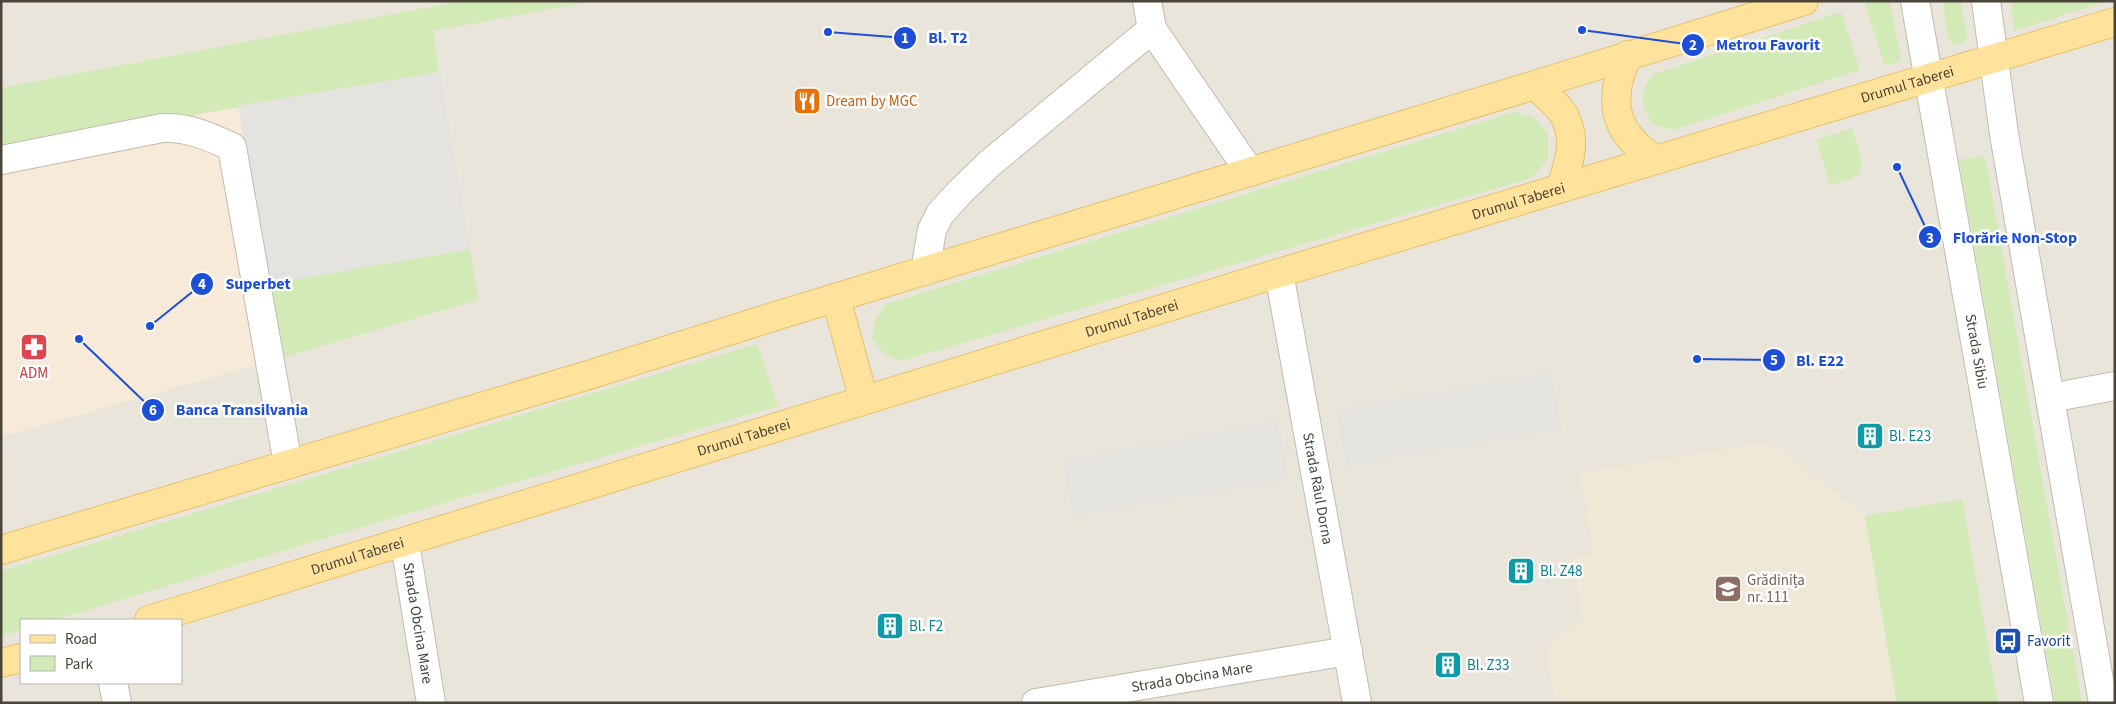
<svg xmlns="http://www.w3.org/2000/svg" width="2116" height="704" font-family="'Source Sans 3',sans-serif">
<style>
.residential{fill:#eae5da;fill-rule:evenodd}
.commercial{fill:#f7ead8}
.education{fill:#efe8d6}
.green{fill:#d2eab5}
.parking{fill:#e5e3e0}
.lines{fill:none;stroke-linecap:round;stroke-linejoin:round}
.minor-casing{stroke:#c2bbae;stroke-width:30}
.major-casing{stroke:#e6c16a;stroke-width:30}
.minor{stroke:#fff;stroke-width:28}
.major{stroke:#ffe39c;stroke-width:28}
.labels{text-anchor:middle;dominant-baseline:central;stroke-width:5;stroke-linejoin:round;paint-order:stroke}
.street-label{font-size:15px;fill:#4b4439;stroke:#fff}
.food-label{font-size:15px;fill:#c56008;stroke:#fff;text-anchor:start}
.health-label{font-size:15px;fill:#be3a42;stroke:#fff}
.culture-label{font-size:15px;fill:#0d838f;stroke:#fff;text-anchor:start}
.education-label{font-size:15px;fill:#785e54;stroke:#fff;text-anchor:start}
.transit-label{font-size:15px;fill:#164399;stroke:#fff;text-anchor:start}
.leader{fill:none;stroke:#1d4ed8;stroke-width:2}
.callout-dot{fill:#1d4ed8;stroke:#fff;stroke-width:2}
.mark-label{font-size:15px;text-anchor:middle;font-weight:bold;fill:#fff}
.callout-label{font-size:16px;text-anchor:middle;font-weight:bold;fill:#1d4ed8;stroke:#fff;stroke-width:5;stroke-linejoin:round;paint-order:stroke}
</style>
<rect width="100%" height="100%" fill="#f6f3ec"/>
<!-- residential -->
<path class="residential" d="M 1,1 L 2115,1 L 2115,703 L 1,703 ZM 21,620 L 181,620 L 181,683 L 21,683 Z"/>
<!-- commercial -->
<path class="commercial" d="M 238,106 L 281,358 L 1,437 L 1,149 Z"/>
<!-- education -->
<path class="education" d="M 1771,442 L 1865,516 L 1897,703 L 1555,703 L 1545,645 L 1583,620 L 1572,557 L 1594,553 L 1580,473 Z"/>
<!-- green -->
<path class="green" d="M 462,1 L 595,1 L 433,31 L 439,72 L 1,149 L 1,88 Z
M 1872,1 L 1890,1 L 1901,61 L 1885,66 L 1865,4 Z
M 1944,1 L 1961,1 L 1967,39 C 1943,61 1945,13 1944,1 Z
M 2011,1 L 2107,1 L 2014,31 Z
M 1841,12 L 1860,70 L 1673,130 L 1652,124 C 1641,103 1639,96 1652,75 Z
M 1514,112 L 1534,118 L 1548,134 L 1548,159 L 1531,178 L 901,361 L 883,353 L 872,338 L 876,318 L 886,304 Z
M 1852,128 C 1855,140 1868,167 1856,176 C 1850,181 1838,182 1830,185 L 1816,140 Z
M 1985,156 L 2082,703 L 2055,703 L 1959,160 Z
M 470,249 L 478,300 L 281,358 L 269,284 Z
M 757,344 L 778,406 L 365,526 L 55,620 L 21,620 L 21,630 L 1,637 L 1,571 Z
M 1962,499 L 1998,703 L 1897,703 L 1865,516 Z"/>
<!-- parking -->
<path class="parking" d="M 440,72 L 470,249 L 269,284 L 238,106 Z
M 1551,371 L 1562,429 L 1346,466 L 1336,410 Z
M 1278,421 L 1289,479 L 1073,516 L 1062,460 Z"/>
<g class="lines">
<!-- minor casing -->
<g class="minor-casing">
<g id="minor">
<path d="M 1147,1 L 1152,29 L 1250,172"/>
<path id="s1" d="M 1915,1 L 2039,703"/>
<path d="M 1986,1 L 2004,134 L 2103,703"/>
<path d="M 1,160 L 162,128 C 189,127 208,136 232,147 L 288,464"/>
<path d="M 925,271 L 932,230 L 940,214 L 960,192 L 989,164 L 1152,29"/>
<path id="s2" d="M 1279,273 L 1357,703"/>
<path d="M 2050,398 L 2115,386"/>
<path id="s3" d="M 405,543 L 431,703"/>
<path d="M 113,683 L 117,703"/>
<path id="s4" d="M 1036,703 L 1348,651"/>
</g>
</g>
<!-- major casing -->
<g class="major-casing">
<g id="major">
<path d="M 1627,55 C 1624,66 1618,78 1617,89 C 1612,123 1630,142 1655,160"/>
<path d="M 1535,85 C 1544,94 1559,105 1565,117 C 1577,141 1569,165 1560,188"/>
<path d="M 836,298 L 864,400"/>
<path d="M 1,550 L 592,374 L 779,315 L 1535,85 L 1804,1"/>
<path id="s5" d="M 149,620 L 1279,273 L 2115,22"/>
<path d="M 1,663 L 21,658"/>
</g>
</g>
<!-- minor -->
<use href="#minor" class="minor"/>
<!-- major -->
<use href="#major" class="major"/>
</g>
<!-- icons -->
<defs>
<g id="restaurant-square" transform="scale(1.4375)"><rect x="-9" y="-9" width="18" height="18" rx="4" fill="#e8710a" stroke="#fff"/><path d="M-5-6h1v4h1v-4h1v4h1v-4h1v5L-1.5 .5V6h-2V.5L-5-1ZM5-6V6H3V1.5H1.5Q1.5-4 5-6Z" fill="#fff"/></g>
<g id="pharmacy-square" transform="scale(1.4375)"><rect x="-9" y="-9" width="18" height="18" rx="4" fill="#e0444e" stroke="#fff"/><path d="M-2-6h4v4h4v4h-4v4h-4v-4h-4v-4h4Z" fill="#fff"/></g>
<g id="building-square" transform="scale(1.4375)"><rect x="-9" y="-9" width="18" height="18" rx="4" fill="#0f9aa8" stroke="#fff"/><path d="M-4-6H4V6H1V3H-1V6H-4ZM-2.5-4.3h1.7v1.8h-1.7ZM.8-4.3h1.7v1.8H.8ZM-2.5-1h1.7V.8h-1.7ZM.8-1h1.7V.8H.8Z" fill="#fff"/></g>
<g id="school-square" transform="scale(1.4375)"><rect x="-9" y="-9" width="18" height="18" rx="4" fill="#8d6e63" stroke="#fff"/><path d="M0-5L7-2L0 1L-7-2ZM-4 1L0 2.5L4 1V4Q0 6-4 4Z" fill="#fff"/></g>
<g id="bus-square" transform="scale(1.4375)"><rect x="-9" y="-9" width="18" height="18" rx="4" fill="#1a4fb4" stroke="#fff"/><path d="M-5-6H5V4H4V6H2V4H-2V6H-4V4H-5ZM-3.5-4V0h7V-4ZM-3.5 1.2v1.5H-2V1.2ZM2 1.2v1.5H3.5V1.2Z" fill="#fff"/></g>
</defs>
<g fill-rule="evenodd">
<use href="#restaurant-square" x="807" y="101"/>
<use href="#pharmacy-square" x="34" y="347"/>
<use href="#building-square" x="1870" y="436"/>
<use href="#building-square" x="1521" y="571"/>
<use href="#school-square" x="1728" y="589"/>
<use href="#building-square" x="890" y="626"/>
<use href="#bus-square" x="2008" y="641"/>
<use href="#building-square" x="1448" y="665"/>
</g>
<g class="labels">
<!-- street labels -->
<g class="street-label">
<text stroke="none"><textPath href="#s5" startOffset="1838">Drumul Taberei</textPath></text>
<text stroke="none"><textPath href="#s5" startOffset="1432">Drumul Taberei</textPath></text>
<text stroke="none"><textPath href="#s5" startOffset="1028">Drumul Taberei</textPath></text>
<text stroke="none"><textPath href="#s1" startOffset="356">Strada Sibiu</textPath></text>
<text stroke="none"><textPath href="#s5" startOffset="622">Drumul Taberei</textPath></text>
<text stroke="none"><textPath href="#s2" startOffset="219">Strada Râul Dorna</textPath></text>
<text stroke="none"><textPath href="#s5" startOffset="218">Drumul Taberei</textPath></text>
<text stroke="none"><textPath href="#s3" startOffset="81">Strada Obcina Mare</textPath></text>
<text stroke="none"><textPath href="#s4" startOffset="158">Strada Obcina Mare</textPath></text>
</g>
<!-- food labels -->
<g class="food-label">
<text x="826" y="101">Dream by MGC</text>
</g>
<!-- health labels -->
<g class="health-label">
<text x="34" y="373">ADM</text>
</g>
<!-- culture labels -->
<g class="culture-label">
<text x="1889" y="436">Bl. E23</text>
<text x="1540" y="571">Bl. Z48</text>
<text x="909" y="626">Bl. F2</text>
<text x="1467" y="665">Bl. Z33</text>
</g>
<!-- education labels -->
<g class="education-label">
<text x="1747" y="580">Grădinița<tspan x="1747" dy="17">nr. 111</tspan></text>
</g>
<!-- transit labels -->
<g class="transit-label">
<text x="2027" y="641">Favorit</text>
</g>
</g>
<!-- callouts -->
<path class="leader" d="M828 32L905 38M1582 30L1693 45M1897 167L1930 237M150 326L202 284M1697 359L1774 360M79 339L153 410"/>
<g class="callout-dot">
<circle cx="828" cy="32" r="5"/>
<circle cx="1582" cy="30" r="5"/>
<circle cx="1897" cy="167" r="5"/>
<circle cx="150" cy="326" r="5"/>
<circle cx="1697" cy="359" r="5"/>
<circle cx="79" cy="339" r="5"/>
<circle cx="905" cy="38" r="12"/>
<circle cx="1693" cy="45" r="12"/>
<circle cx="1930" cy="237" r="12"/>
<circle cx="202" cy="284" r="12"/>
<circle cx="1774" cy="360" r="12"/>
<circle cx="153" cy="410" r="12"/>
</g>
<g class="mark-label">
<text x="905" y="43">1</text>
<text x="1693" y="50">2</text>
<text x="1930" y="243">3</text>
<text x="202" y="289">4</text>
<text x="1774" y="365">5</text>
<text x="153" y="415">6</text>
</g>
<g class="callout-label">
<text x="948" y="43">Bl. T2</text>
<text x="1768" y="50">Metrou Favorit</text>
<text x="2015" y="243">Florărie Non-Stop</text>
<text x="258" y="289">Superbet</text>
<text x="1820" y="366">Bl. E22</text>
<text x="242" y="415">Banca Transilvania</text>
</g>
<!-- border -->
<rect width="2116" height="704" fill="none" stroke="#4b4439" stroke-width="5"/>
<!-- legend -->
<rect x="20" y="619" width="162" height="65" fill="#ffffff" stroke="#b7b4b0"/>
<rect x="30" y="635" width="25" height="8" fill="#ffe39c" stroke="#b7b4b0"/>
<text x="65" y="644" font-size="15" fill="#4b4439">Road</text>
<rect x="30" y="656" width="25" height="15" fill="#d2eab5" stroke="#b7b4b0"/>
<text x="65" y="669" font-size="15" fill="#4b4439">Park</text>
</svg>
